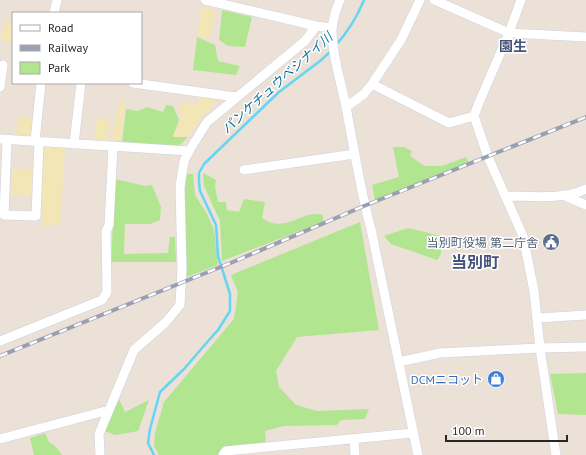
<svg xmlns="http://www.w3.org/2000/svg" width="586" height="455" font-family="'PT Sans','Noto Sans JP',sans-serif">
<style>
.green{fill:#b2e590}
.sand{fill:#f2e6b7}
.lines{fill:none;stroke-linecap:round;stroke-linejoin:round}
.stream{stroke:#64d5f3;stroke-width:2.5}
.minor-casing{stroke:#cdd2e1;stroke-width:10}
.minor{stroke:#fff;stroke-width:9}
.rail-casing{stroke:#9a9fb3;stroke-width:4}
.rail{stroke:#fff;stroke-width:2.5;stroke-dasharray:8;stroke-linecap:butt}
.labels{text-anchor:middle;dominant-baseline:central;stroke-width:3;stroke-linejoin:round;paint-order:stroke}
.service-label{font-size:12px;fill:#4e5e75;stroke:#fff;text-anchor:end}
.shop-label{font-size:12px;fill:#366cbe;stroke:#fff;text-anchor:end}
.water-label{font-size:13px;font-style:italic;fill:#07709b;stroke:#fff}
.quarter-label{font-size:14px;font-weight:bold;fill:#465279;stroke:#fff}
.district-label{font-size:16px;font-weight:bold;fill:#465279;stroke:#fff}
</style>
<rect width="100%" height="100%" fill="#ebe1d7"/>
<!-- green -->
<path class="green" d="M 222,10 L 252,17 L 245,47 L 228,46 L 219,40 Z
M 197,37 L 215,45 L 218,61 L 240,66 L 236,75 L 193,70 Z
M 166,105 L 173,106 L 179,120 L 173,136 L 188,137 L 180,145 L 150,146 L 122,144 L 126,109 L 138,111 L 147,107 L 163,112 Z
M 393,147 L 404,147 L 412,151 L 410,156 L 425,166 L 442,166 L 466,157 L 469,163 L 375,200 L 372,185 L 399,177 Z
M 203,173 L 216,180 L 215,187 L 218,202 L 226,202 L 227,210 L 239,212 L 244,199 L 265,202 L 262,218 C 287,235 301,209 323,215 L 323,222 L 222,261 L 220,221 L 204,186 Z
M 186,174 L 193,174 L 195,195 L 207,214 L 214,230 L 218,265 L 187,277 L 184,194 Z
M 115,179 L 145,186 L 152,185 L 161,207 L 160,220 L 150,224 L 125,224 L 124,254 L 168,253 L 170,237 L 175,237 L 176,262 L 111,262 Z
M 360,222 L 379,330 L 297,337 L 276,371 L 279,387 L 296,405 L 317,411 L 369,409 L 365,419 L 341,420 L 337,425 L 284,426 L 265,431 L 266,445 L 220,450 L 219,455 L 159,455 L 154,446 L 155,433 L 164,402 L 234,319 L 238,292 L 231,275 Z
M 408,228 L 441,236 L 441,254 L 437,260 L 391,244 L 384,236 Z
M 586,373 L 586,415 L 558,414 L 550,374 Z
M 119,399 L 125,412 L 149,400 L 138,431 L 116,435 L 104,431 Z
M 45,433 L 49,442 L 55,446 L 62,455 L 34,455 L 30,438 Z"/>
<!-- sand -->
<path class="sand" d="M 202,6 L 216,10 L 210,41 L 197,34 Z
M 5,21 L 13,23 L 13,42 L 0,40 Z
M 198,96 L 219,99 L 201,119 L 188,137 L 173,137 L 181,120 L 179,103 L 197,105 Z
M 120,100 L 126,101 L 121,141 L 112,140 L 117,110 Z
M 19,116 L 35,118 L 32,136 L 16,135 Z
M 96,118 L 110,120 L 107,141 L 94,141 Z
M 46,147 L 65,148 L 60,226 L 41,226 L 42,151 Z
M 11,169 L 33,170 L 32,195 L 11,196 Z"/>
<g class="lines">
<!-- stream -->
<path class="stream" d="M 335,46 C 348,32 357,17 364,0
M 154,455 L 148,443 L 150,429 L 160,392 L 184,369 L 209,340 L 218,330 L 230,311 L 230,294 L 218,256 L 216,225 L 200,191 L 199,182 L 199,173 L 204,164 L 279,92 L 320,61 L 331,51"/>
<!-- minor casing -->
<g class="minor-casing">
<path id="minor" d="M 205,0 L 316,26 L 332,28
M 340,0 C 336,9 333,19 332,29 C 332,55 341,82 346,107 C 354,148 360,189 371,229 L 418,455
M 434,0 L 509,33 L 586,37
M 521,0 L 509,33 L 478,105 L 474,116 L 488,157 L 523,236 L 534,291 L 540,348 L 556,455
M 54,13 L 57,0
M 133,83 L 236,97
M 372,84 L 449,123 L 474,116
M 0,87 L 3,65
M 346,107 L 364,94 L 372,84 L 401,40 L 420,0
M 0,139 L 189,151
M 7,140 L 4,215 L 36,216 L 39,142
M 35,141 L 41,83
M 74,144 L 81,83
M 244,170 L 355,154
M 563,195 L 586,205
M 505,196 C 530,196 563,200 586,189
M 537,318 L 586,315
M 0,341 L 102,300 L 107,292 L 106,231 L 109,225 L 113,146
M 399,362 L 440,353 L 540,348 L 586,347
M 0,439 L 109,410
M 354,439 L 355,455
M 100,455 L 99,434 L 134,350 L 166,322 L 180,305 L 182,268 L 180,187 L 184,161 L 189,151 L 207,122 L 305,41 L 316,26
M 223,455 L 226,451 L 413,433"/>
</g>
<!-- minor -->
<use href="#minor" class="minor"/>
<!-- rail casing -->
<g class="rail-casing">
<path id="rail" d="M 0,356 L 233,262 L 364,206 L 586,117"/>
</g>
<!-- rail -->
<use href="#rail" class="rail"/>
</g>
<!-- icons -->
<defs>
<g id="civic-disc" transform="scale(0.9)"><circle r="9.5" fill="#5c6f8a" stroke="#fff"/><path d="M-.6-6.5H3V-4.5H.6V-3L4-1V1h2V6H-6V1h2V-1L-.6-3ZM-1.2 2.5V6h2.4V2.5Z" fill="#fff"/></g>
<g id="shop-disc" transform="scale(0.9)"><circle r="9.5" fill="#3f7fe0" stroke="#fff"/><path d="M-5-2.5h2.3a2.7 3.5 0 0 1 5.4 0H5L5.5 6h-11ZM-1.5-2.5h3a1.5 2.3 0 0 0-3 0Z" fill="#fff"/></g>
</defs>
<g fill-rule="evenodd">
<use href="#civic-disc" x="551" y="242"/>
<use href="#shop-disc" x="496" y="379"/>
</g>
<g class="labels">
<!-- service labels -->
<g class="service-label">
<text x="538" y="242">当別町役場 第二庁舎</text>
</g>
<!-- shop labels -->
<g class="shop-label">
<text x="483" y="379">DCMニコット</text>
</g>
<!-- water labels -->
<g class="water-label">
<text transform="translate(277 83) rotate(-42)">パンケチュウベシナイ川</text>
</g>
<!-- quarter labels -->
<g class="quarter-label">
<text x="513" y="46">園生</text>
</g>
<!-- district labels -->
<g class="district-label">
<text x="475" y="262">当別町</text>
</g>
</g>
<!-- legend -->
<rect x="12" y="12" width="130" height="72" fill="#ffffff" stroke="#a9a9a9"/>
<rect x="20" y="25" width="20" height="6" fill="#ffffff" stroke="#a9a9a9"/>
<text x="48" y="32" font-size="12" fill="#272727">Road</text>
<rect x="20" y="45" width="20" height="6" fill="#9a9fb3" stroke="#a9a9a9"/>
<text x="48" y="52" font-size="12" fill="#272727">Railway</text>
<rect x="20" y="62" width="20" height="12" fill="#b2e590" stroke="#a9a9a9"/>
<text x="48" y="72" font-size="12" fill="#272727">Park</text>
<!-- scale -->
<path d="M446 435v6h121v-6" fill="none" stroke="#272727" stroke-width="2"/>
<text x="452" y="435" font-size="12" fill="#272727" stroke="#ffffff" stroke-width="3" paint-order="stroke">100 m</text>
</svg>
